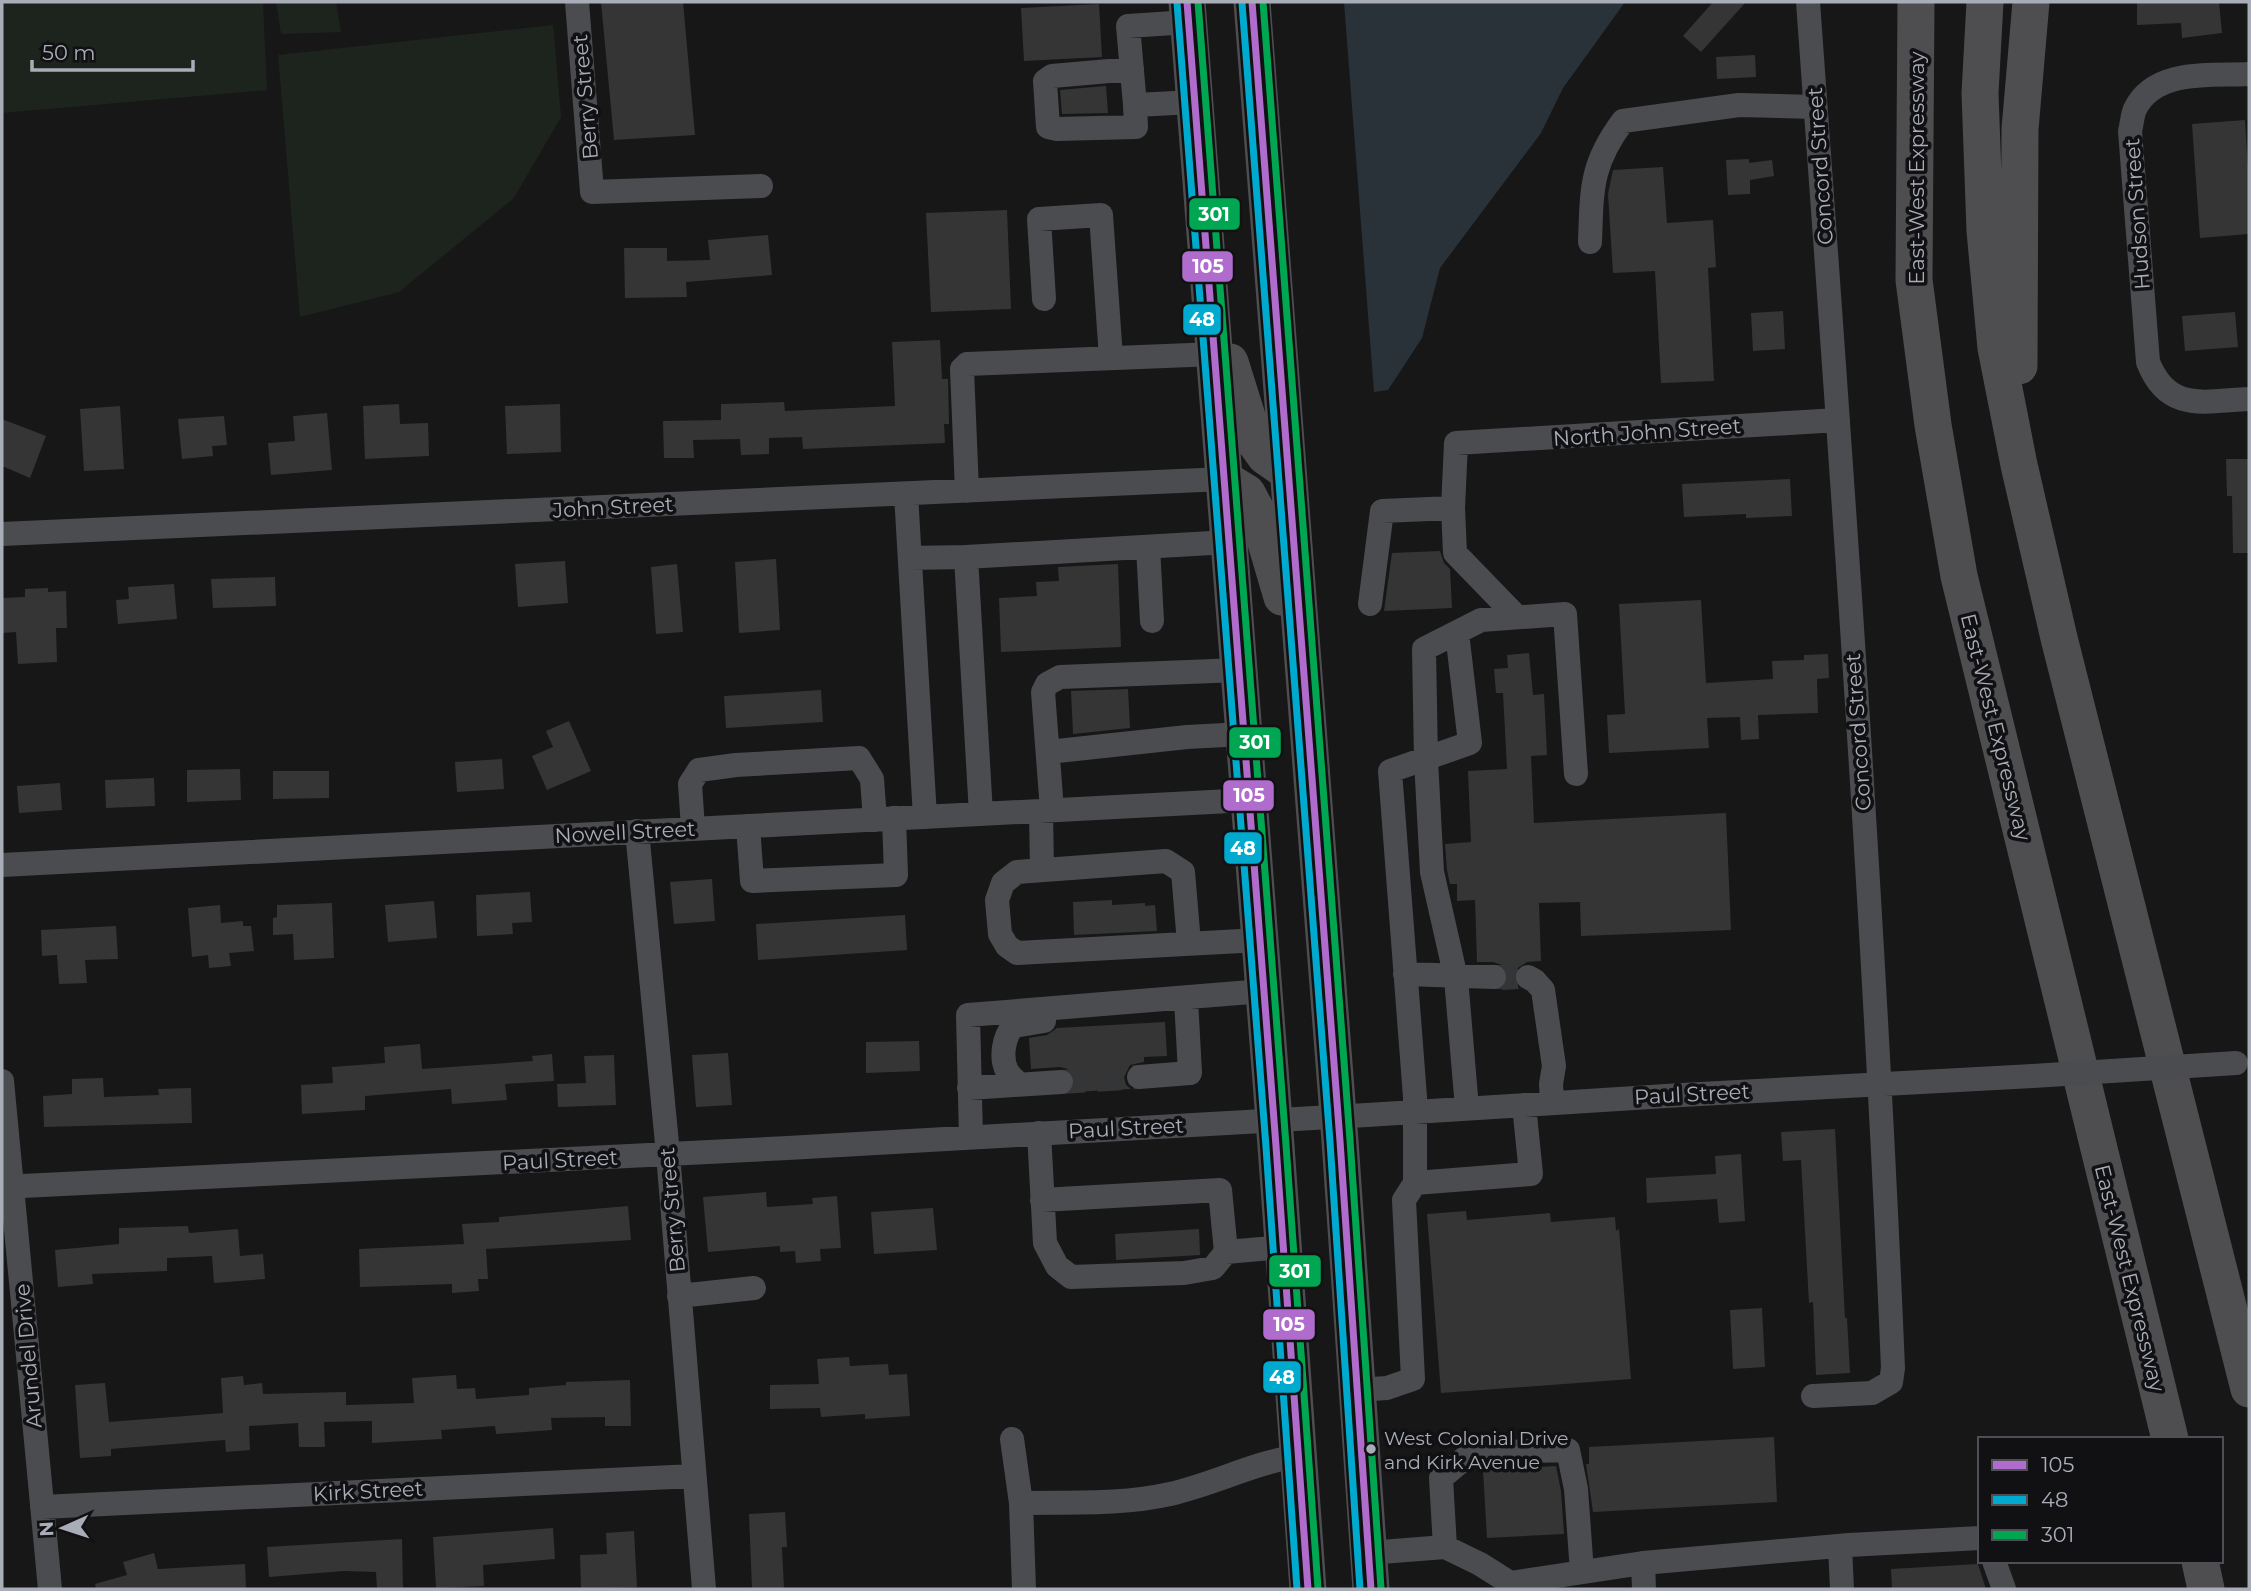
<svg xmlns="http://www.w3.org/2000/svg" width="2251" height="1591" font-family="Montserrat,sans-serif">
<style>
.green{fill:#1d241e}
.water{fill:#2a3239}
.building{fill:#353536}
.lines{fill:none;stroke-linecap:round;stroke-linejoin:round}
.minor-tunnel{stroke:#343537;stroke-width:24;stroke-dasharray:24 12;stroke-linecap:butt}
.minor{stroke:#4b4c50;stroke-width:24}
.highway{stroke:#4e4e51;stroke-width:37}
.minor-bridge{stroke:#4b4c50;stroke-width:24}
.bus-1-casing{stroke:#111113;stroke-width:12}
.bus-2-casing{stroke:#111113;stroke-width:12}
.bus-3-casing{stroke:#111113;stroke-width:12}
.bus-1{stroke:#b06ccc;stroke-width:7}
.bus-2{stroke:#00a9ce;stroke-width:7}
.bus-3{stroke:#00a651;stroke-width:7}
.bus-dot{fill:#a8adb8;stroke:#111113;stroke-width:2.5}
.labels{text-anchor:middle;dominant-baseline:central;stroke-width:7;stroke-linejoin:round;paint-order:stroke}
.bus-label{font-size:19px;fill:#a8adb8;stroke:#111113;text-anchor:start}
.street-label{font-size:21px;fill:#a8adb8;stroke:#111113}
.line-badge{stroke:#111113;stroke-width:2.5}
.badge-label{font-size:19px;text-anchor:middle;font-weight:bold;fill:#fff}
</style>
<rect width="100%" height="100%" fill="#171717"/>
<!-- green -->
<path class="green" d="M 2,2 L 263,2 L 267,90 L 2,113 Z
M 276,2 L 336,2 L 341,32 L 281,34 Z
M 553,25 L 561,117 L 514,198 L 399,292 L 300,317 L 278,55 Z"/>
<!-- water -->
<path class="water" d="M 1344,2 L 1625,2 L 1563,88 L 1541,133 L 1440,268 L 1422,338 L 1388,390 L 1374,392 Z"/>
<!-- building -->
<path class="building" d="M 601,2 L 683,2 L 695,135 L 614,140 Z
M 1713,2 L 1746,2 L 1701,52 L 1683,36 Z
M 2137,2 L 2219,2 L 2222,33 L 2182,38 L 2181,23 L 2137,25 Z
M 1099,4 L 1102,57 L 1024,61 L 1021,8 Z
M 1755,55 L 1756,77 L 1717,79 L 1716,57 Z
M 1106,86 L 1108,113 L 1062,114 L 1060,90 Z
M 2245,120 L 2249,185 L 2249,234 L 2200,238 L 2192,124 Z
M 1749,159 L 1749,163 L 1772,160 L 1774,176 L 1750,180 L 1750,194 L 1728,195 L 1726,160 Z
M 1663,167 L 1667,223 L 1713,220 L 1716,267 L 1708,268 L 1714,381 L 1661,383 L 1655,271 L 1613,273 L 1608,194 L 1613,170 Z
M 1007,210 L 1011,309 L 931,312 L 926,213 Z
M 768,235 L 772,275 L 686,282 L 687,297 L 625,298 L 624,248 L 667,248 L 667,261 L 710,260 L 708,240 Z
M 1783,311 L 1785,349 L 1753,351 L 1751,313 Z
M 2235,312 L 2238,347 L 2185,351 L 2182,316 Z
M 940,340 L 942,379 L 948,379 L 949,424 L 944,424 L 945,443 L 803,449 L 802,437 L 769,438 L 769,454 L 741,455 L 740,439 L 693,440 L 694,458 L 664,458 L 663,421 L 721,420 L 721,404 L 784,402 L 785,411 L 895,406 L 892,342 Z
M 399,404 L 400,424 L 428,423 L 429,456 L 365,459 L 363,406 Z
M 560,404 L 561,452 L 507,454 L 505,406 Z
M 120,406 L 124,469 L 84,471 L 80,409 Z
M 327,413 L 332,470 L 271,475 L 268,443 L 295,441 L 293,416 Z
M 224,416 L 227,445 L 212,446 L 213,456 L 182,459 L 178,419 Z
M 2,419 L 46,436 L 30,478 L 2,466 Z
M 2226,459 L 2249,459 L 2249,553 L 2233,553 L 2232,496 L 2227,496 Z
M 1790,479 L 1792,516 L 1746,518 L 1746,514 L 1684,517 L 1682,484 Z
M 1440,551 L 1444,563 L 1450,569 L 1452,608 L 1384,611 L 1392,553 Z
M 776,559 L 780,630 L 739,633 L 735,562 Z
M 565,561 L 568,603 L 518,607 L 515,564 Z
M 677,564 L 683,632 L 656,634 L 651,567 Z
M 1118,564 L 1121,647 L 1001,652 L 999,598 L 1037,596 L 1036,582 L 1059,581 L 1058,567 Z
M 275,577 L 276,606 L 213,608 L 211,579 Z
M 174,584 L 177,619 L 118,624 L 116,600 L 129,599 L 128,587 Z
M 48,588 L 48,592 L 66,591 L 67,628 L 56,628 L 57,662 L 18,664 L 16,632 L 2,633 L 2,598 L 25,597 L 25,589 Z
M 1701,600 L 1706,683 L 1773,679 L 1772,661 L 1804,660 L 1804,655 L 1828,654 L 1829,678 L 1817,679 L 1818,713 L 1758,715 L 1759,739 L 1741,740 L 1740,717 L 1707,718 L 1709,748 L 1609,753 L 1607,715 L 1625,714 L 1619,604 Z
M 1529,653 L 1533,695 L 1544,694 L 1547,755 L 1531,756 L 1534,823 L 1726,813 L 1731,930 L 1581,936 L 1580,902 L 1539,903 L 1541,961 L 1527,962 L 1516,969 L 1513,978 L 1519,989 L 1502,990 L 1509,978 L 1507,971 L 1502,965 L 1493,962 L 1477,962 L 1475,900 L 1457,901 L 1457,884 L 1450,884 L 1447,870 L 1445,844 L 1471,842 L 1468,771 L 1507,769 L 1503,693 L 1496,693 L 1494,669 L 1508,668 L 1507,655 Z
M 1128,689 L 1130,728 L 1073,734 L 1071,691 Z
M 821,690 L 823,722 L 726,728 L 724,696 Z
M 569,721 L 591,771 L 547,790 L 532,756 L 553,747 L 546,731 Z
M 502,759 L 504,789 L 457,792 L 455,762 Z
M 240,769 L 241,800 L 187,802 L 187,770 Z
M 273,771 L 329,771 L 329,798 L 273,799 Z
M 154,778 L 155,806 L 106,808 L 105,780 Z
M 60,783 L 62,810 L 19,813 L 17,786 Z
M 712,879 L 715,921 L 674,924 L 670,882 Z
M 530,892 L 532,922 L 512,923 L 513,934 L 477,936 L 476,895 Z
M 1112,900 L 1112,905 L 1145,903 L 1145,906 L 1155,905 L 1157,931 L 1074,935 L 1073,902 Z
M 434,901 L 437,938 L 388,942 L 385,905 Z
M 332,903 L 334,958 L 294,960 L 293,934 L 273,935 L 273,918 L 277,917 L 277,905 Z
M 220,905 L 221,923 L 243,921 L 243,926 L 251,926 L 254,951 L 229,953 L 231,966 L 209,968 L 208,955 L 192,957 L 188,908 Z
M 905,915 L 907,950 L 758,960 L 756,924 Z
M 116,926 L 118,959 L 85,960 L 87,983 L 59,984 L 57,955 L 42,956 L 41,930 Z
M 1165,1022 L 1167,1056 L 1144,1057 L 1144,1062 L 1130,1065 L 1124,1077 L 1126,1085 L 1131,1089 L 1071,1092 L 1076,1080 L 1068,1069 L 1060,1067 L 1031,1069 L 1029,1038 L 1047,1035 L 1057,1028 Z
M 919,1041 L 920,1071 L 866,1073 L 866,1042 Z
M 420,1044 L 422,1069 L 533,1061 L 532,1056 L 552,1054 L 554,1081 L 505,1084 L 507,1100 L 452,1104 L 451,1089 L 365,1096 L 365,1110 L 302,1114 L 301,1085 L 333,1083 L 332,1067 L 385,1063 L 384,1047 Z
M 728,1053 L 732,1105 L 696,1107 L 692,1055 Z
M 614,1055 L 616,1105 L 558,1107 L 557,1084 L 586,1083 L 584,1056 Z
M 103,1078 L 104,1097 L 159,1095 L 158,1089 L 191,1088 L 192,1123 L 44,1127 L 43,1096 L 72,1094 L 72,1079 Z
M 1835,1129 L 1845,1318 L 1847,1318 L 1850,1373 L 1816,1375 L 1813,1302 L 1809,1303 L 1801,1160 L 1783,1161 L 1781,1132 Z
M 1741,1154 L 1745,1221 L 1719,1223 L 1717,1199 L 1647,1203 L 1646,1178 L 1716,1174 L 1715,1156 Z
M 766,1192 L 767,1207 L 813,1204 L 812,1198 L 837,1196 L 841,1248 L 820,1249 L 821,1261 L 796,1263 L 795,1251 L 780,1252 L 780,1246 L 708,1252 L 703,1197 Z
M 628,1206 L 631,1240 L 486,1249 L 488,1279 L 478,1279 L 479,1291 L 452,1293 L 452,1284 L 360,1287 L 359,1249 L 464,1244 L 462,1224 L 499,1222 L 499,1217 Z
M 933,1208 L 937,1250 L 874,1254 L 871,1212 Z
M 1466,1211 L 1467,1220 L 1550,1213 L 1551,1222 L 1615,1217 L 1616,1231 L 1619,1229 L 1631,1379 L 1441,1393 L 1427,1214 Z
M 188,1226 L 189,1233 L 238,1229 L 240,1256 L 263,1254 L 265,1279 L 214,1283 L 212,1256 L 167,1258 L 167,1271 L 92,1274 L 93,1284 L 58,1287 L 55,1250 L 119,1244 L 119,1228 Z
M 1199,1229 L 1200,1255 L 1116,1260 L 1115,1234 Z
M 1762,1308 L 1765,1367 L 1733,1369 L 1730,1310 Z
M 849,1357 L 850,1366 L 888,1364 L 889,1375 L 907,1374 L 910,1416 L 865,1419 L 865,1414 L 821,1417 L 820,1408 L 770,1409 L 770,1385 L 819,1384 L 817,1359 Z
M 456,1375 L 457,1389 L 475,1388 L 476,1399 L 529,1395 L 529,1388 L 566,1385 L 566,1382 L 630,1380 L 631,1426 L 605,1426 L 605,1417 L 551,1418 L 552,1430 L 496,1434 L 495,1426 L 441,1430 L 442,1439 L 372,1443 L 372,1421 L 324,1422 L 325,1447 L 299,1447 L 298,1423 L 249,1426 L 250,1450 L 226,1452 L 225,1440 L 111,1449 L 111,1456 L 80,1458 L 75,1385 L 105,1383 L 109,1422 L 223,1413 L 221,1378 L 243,1376 L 244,1385 L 262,1383 L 263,1394 L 346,1392 L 346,1405 L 414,1403 L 412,1378 Z
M 1774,1437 L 1777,1502 L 1593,1512 L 1586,1464 L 1589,1464 L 1589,1447 Z
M 1556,1466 L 1561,1491 L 1564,1534 L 1487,1538 L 1483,1470 Z
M 785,1512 L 787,1547 L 782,1547 L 784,1589 L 752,1589 L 749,1514 Z
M 553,1528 L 555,1559 L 483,1565 L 484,1586 L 436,1588 L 433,1537 Z
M 634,1531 L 637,1587 L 581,1589 L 580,1555 L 607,1554 L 606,1533 Z
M 402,1539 L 403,1589 L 377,1589 L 376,1572 L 344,1571 L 269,1577 L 267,1547 Z
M 154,1553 L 158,1569 L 245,1564 L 246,1589 L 96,1589 L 95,1584 L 127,1575 L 123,1562 Z
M 1978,1564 L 1986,1589 L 1892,1589 L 1891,1569 Z"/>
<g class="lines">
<!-- minor-tunnel -->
<path class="minor-tunnel" d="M 1494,977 L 1528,977
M 1061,1082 L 1139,1077"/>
<!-- minor -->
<path class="minor" d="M 577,2 L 592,192 L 761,186
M 1808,2 C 1841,457 1874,912 1893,1368 L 1891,1382 L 1872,1393 L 1813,1396
M 1132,69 L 1052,76 L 1045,81 L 1048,127 L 1057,129 L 1136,127 L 1135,105 L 1195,102
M 2249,74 C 2212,76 2155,68 2135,109 C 2132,116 2132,124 2130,131 L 2148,362 C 2168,413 2204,401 2249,399
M 1135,105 L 1128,26 L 1189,22
M 1590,242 C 1592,190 1590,165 1623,121 L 1739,105 L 1815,107
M 1044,299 L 1039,219 L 1101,215 L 1111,358
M 967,491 L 962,369 L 967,364 L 1215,354
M 906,494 L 925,817
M 2,534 L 1224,479
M 1148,547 L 1152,621
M 966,557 L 1229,542
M 910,558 L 966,557 L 981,814
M 1370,604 L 1382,511 L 1453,508
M 1517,617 L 1455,553 L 1453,508 L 1456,443 L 1838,420
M 1048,752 L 1187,737 L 1244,734
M 1052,810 L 1043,692 L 1047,684 L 1060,677 L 1239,670
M 1041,811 L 1042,870
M 748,826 L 752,881 L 896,875 L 894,818
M 693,828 L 690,784 L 699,770 L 736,765 L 859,758 L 872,779 L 875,820
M 637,831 L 668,1154 L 704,1589
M 2,865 L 1249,800
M 1189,943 L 1183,872 L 1166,861 L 1017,872 L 1003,883 L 997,900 L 1000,934 L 1007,946 L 1017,953 L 1260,940
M 1405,974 L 1494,977
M 1528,977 L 1535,981 L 1543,990 L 1554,1066 L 1551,1084 L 1552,1102
M 1139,1077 L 1190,1073 L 1186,999
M 2,1081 L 50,1589
M 1019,1084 C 1015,1080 1009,1075 1007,1071 C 1000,1057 1004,1037 1013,1026 L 1044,1021
M 969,1088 L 1061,1082
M 1467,1108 L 1456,978 L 1432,872 L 1426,760 L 1424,649 L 1481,620 L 1565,614 L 1576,774
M 1039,1133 L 1045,1243 L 1057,1266 L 1071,1277 L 1184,1273 L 1213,1268 L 1226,1252 L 1283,1247
M 971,1137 L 968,1015 L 1263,991
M 1415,1183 L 1415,1097 L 1390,771 L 1470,743 L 1457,633
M 2,1187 L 788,1148 L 1367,1115 L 1682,1095 L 2033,1076
M 1042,1200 L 1220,1190 L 1226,1252
M 679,1296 L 754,1288
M 1357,1390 L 1387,1388 L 1413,1379 L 1404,1200 L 1415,1183 L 1531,1174 L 1524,1105
M 1012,1439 L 1021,1503
M 42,1507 L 694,1476
M 1840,1546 L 1842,1589
M 1445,1547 L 1441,1478 L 1471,1453 L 1568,1450 L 1576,1489 L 1582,1572
M 1368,1553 L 1445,1547 L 1480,1564 L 1510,1583 L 1643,1563 L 1849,1545 L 1980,1538
M 1994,1561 L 2004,1589
M 1643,1563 L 1644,1589
M 1024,1589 L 1021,1503 C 1071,1502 1122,1505 1170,1494 C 1214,1484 1253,1463 1298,1456"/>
<!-- highway -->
<path class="highway" d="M 1187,2 L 1276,1146 L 1308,1589
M 1252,2 L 1340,1141 L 1371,1589
M 1916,2 L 1914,280 L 1933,425 L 1959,576 L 2170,1439
M 1985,2 L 1980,93 L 1985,231 L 1996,348 L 2019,465 L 2059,638 L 2249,1389
M 1230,362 L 1255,442 L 1265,456 L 1288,472
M 2019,366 L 2020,129 L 2031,2
M 1224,479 L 1247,493 L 1257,512 L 1282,597
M 2200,1561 L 2206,1589"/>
<!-- minor-bridge -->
<path class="minor-bridge" d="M 2033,1076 L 2236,1063"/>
<!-- bus-1 casing -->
<g class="bus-1-casing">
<path id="bus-1" d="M 1187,2 L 1276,1146 L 1308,1589
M 1252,2 L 1340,1141 L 1371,1589"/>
</g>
<!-- bus-2 casing -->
<g class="bus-2-casing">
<path id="bus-2" d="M 1177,3 L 1266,1147 L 1297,1589
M 1242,3 L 1330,1142 L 1360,1589"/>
</g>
<!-- bus-3 casing -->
<g class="bus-3-casing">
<path id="bus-3" d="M 1198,2 L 1286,1145 L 1318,1588
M 1263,2 L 1350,1140 L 1381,1588"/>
</g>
<!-- bus-1 -->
<use href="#bus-1" class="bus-1"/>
<!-- bus-2 -->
<use href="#bus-2" class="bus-2"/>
<!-- bus-3 -->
<use href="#bus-3" class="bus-3"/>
</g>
<!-- markers -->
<circle class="bus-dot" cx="1371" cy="1449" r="6"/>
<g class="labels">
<!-- bus labels -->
<g class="bus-label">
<text x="1384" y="1438">West Colonial Drive<tspan x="1384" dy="24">and Kirk Avenue</tspan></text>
</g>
<!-- street labels -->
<g class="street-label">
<text transform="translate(585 97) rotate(-95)">Berry Street</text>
<text transform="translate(1820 166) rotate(-94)">Concord Street</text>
<text transform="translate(1916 168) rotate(-90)">East-West Expressway</text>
<text transform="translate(2137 214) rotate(-94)">Hudson Street</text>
<text transform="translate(1647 432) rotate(-4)">North John Street</text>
<text transform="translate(613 507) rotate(-3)">John Street</text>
<text transform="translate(1996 727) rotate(76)">East-West Expressway</text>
<text transform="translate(1858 732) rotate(-94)">Concord Street</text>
<text transform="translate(625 832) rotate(-3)">Nowell Street</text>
<text transform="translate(1692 1094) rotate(-3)">Paul Street</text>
<text transform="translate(1126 1128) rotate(-3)">Paul Street</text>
<text transform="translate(560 1160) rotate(-3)">Paul Street</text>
<text transform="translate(672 1210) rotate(-95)">Berry Street</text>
<text transform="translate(2130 1278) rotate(76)">East-West Expressway</text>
<text transform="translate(28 1356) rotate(-95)">Arundel Drive</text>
<text transform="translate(368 1491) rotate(-3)">Kirk Street</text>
</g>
</g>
<g class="line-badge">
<rect x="1188" y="197" width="53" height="34" rx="7" fill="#00a651"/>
<rect x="1181" y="250" width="53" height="33" rx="7" fill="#b06ccc"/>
<rect x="1182" y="303" width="40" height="33" rx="7" fill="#00a9ce"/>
<rect x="1228" y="726" width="54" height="33" rx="7" fill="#00a651"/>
<rect x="1222" y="779" width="53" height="33" rx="7" fill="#b06ccc"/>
<rect x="1223" y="831" width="40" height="34" rx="7" fill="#00a9ce"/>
<rect x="1268" y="1254" width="54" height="34" rx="7" fill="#00a651"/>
<rect x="1262" y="1308" width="54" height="33" rx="7" fill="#b06ccc"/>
<rect x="1262" y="1360" width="40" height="34" rx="7" fill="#00a9ce"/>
</g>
<g class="badge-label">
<text x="1214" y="221">301</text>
<text x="1208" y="273">105</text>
<text x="1202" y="326">48</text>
<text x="1255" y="749">301</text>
<text x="1249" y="802">105</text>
<text x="1243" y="855">48</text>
<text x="1295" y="1278">301</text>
<text x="1289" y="1331">105</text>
<text x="1282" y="1384">48</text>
</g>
<!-- border -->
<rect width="2251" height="1591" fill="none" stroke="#a8adb8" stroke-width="7"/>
<!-- legend -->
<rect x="1978" y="1437" width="245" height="126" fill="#111113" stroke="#4d4f55" stroke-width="2"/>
<rect x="1992" y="1460" width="35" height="10" fill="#b06ccc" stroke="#4d4f55" stroke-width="2"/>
<text x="2041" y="1472" font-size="21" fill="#a8adb8">105</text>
<rect x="1992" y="1495" width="35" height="10" fill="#00a9ce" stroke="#4d4f55" stroke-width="2"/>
<text x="2041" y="1507" font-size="21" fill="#a8adb8">48</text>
<rect x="1992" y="1530" width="35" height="10" fill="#00a651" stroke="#4d4f55" stroke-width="2"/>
<text x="2041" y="1542" font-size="21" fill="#a8adb8">301</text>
<!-- north arrow -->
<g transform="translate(63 1528) rotate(267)" stroke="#111113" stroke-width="5" paint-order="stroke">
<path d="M0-5L12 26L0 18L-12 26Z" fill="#a8adb8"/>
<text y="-10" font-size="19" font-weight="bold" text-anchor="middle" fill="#a8adb8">N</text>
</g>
<!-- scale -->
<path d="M32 60v10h161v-10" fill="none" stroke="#a8adb8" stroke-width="3.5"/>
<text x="42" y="60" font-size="21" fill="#a8adb8" stroke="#111113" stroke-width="5" paint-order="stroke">50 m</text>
</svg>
